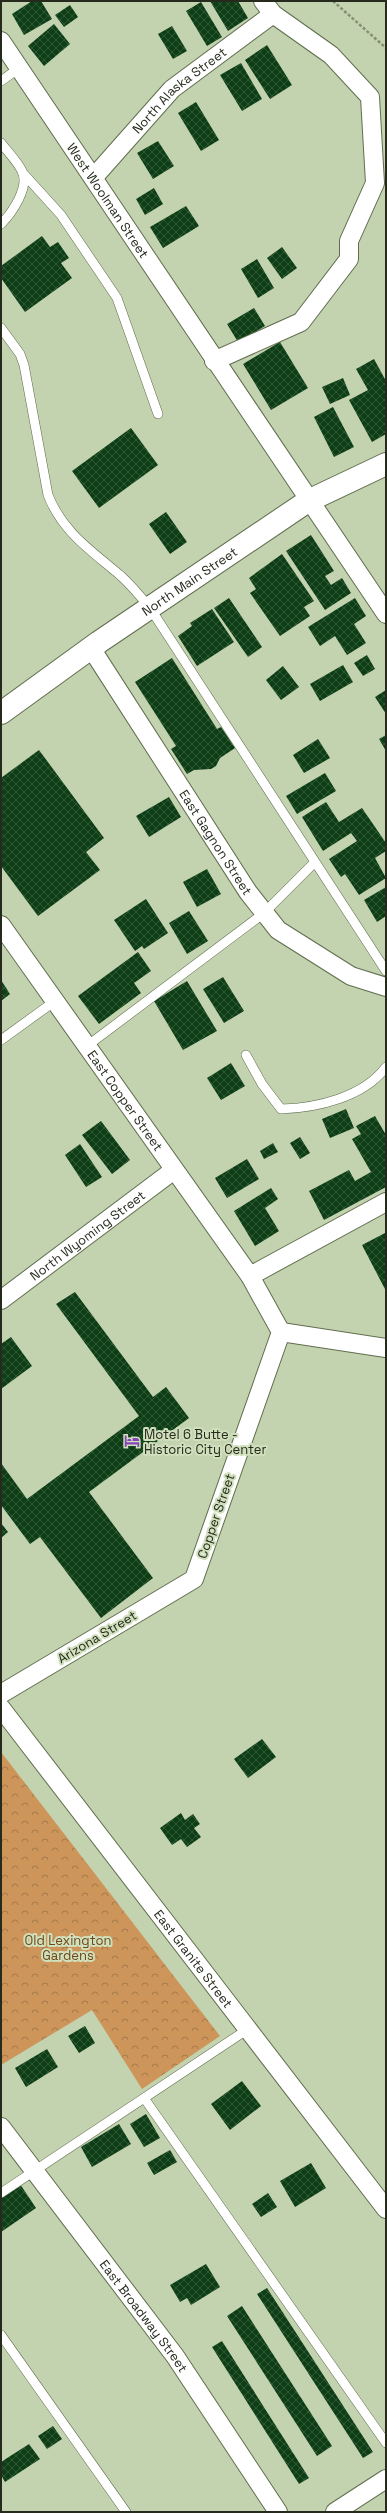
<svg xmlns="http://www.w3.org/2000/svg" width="387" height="2513" font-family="'Space Grotesk',sans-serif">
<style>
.park{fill:url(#park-crowns)}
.building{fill:url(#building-cross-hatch)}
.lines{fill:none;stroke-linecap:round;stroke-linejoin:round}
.service-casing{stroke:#606e4e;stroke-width:10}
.minor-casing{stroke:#606e4e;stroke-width:20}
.secondary-casing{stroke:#606e4e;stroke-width:24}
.path{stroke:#848f75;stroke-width:2.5;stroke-dasharray:3 2;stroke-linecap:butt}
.service{stroke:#fff;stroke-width:9}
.minor{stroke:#fff;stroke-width:18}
.secondary{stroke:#fff;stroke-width:22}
.labels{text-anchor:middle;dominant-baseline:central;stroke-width:4;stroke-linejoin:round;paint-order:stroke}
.street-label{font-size:13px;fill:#252a1d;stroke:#d0dfbc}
.poi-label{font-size:13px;fill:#252a1d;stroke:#d0dfbc;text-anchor:start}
.park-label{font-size:13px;fill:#6f4719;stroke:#d0dfbc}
</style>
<defs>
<pattern id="park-crowns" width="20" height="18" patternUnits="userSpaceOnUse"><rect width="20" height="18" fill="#cd955a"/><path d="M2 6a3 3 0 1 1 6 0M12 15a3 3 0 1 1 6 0" fill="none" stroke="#a67a4a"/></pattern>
<pattern id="building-cross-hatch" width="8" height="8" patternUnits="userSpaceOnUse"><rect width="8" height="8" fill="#0d3e16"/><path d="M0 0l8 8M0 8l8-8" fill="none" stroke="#305837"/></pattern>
</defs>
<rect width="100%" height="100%" fill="#c3d2af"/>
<!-- park -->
<path class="park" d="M 1,1752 L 220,2036 L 142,2089 L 92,2010 L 1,2065 Z"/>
<!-- building -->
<path class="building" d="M 32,1 L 41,1 L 52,19 L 24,35 L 12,14 Z
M 210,1 L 238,1 L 248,18 L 228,31 Z
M 201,2 L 222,37 L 207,46 L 186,11 Z
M 70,5 L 78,17 L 64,27 L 55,15 Z
M 54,24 L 70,44 L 44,66 L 28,46 Z
M 172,26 L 187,51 L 173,59 L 158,34 Z
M 267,45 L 292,85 L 270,99 L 245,60 Z
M 241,63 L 262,99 L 242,111 L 220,75 Z
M 196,102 L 219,140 L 201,151 L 178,113 Z
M 158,141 L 174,166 L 153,179 L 137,153 Z
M 154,188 L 163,204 L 145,215 L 136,199 Z
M 186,206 L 199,226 L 163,248 L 150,227 Z
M 42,236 L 50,247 L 58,242 L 69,258 L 61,263 L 72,278 L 25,312 L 1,278 L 1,266 Z
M 282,247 L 297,268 L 282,279 L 267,258 Z
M 257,259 L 274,288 L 258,298 L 241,269 Z
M 254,308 L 265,326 L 238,342 L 227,324 Z
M 280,342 L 308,388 L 271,410 L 243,364 Z
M 374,359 L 386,381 L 386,434 L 372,442 L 349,400 L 368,390 L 356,369 Z
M 343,378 L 350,395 L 330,404 L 322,387 Z
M 333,407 L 354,447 L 334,457 L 314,417 Z
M 131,428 L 158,465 L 99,508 L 72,471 Z
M 166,512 L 187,542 L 170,554 L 149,524 Z
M 311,535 L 334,571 L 325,576 L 331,585 L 342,578 L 351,593 L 325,610 L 286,551 Z
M 282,554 L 314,601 L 304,607 L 310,616 L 280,636 L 250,593 L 256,589 L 249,578 Z
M 229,598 L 262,647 L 248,657 L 214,608 Z
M 355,598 L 366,616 L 354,624 L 366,643 L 347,655 L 335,636 L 320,646 L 308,627 Z
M 212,609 L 234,642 L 197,666 L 178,636 L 192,626 L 190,623 Z
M 367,655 L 375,669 L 363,676 L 354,663 Z
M 172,658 L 217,729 L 221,727 L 235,748 L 220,758 L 216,766 L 211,769 L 194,770 L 187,774 L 171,749 L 176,746 L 135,682 Z
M 343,665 L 353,682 L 320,701 L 310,684 Z
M 283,666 L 299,687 L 281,700 L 266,680 Z
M 386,690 L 386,714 L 375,697 Z
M 386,735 L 386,751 L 379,739 Z
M 318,739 L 330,758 L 304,773 L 293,755 Z
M 39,750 L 104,838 L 86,852 L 100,870 L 38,916 L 1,866 L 1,778 Z
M 325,773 L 336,791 L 297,814 L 286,796 Z
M 169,797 L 181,817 L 149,837 L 136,816 Z
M 326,802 L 339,822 L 362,808 L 386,843 L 386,851 L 375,858 L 386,878 L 359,895 L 345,874 L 341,877 L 329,859 L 357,841 L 351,833 L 323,851 L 302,817 Z
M 207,869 L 221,894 L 197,907 L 183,882 Z
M 386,887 L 386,916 L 377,922 L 364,900 Z
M 146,899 L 168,933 L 144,949 L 142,946 L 135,951 L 114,920 Z
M 189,911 L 208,941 L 187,954 L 169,923 Z
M 138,952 L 151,971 L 134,983 L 141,993 L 99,1024 L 78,996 Z
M 223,977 L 244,1011 L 224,1023 L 203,989 Z
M 1,980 L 10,994 L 1,1001 Z
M 187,981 L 217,1031 L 183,1050 L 154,1001 Z
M 231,1063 L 245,1086 L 221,1100 L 207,1078 Z
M 346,1109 L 354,1128 L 330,1138 L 322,1119 Z
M 375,1116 L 386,1135 L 386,1187 L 324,1220 L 309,1191 L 349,1170 L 355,1181 L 371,1172 L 352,1139 L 361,1134 L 356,1126 Z
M 101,1121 L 130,1160 L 112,1174 L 82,1135 Z
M 300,1137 L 310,1153 L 300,1159 L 290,1143 Z
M 273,1143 L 278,1152 L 264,1159 L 260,1151 Z
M 80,1144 L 102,1177 L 86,1187 L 65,1155 Z
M 247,1159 L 259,1179 L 227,1198 L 215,1178 Z
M 271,1188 L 278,1199 L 265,1208 L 279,1231 L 255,1246 L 234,1211 Z
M 385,1233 L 386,1234 L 386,1291 L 362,1245 Z
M 75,1292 L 153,1397 L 166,1387 L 189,1418 L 89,1492 L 153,1578 L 101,1618 L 40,1537 L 30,1544 L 1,1505 L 1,1463 L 27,1499 L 139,1416 L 56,1304 Z
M 11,1337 L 32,1366 L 1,1389 L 1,1344 Z
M 1,1523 L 8,1532 L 1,1538 Z
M 262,1739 L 276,1757 L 248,1778 L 234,1759 Z
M 181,1813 L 185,1820 L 193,1814 L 200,1824 L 194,1828 L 201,1837 L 187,1847 L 181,1839 L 172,1845 L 160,1828 Z
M 85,2026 L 95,2043 L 79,2053 L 68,2036 Z
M 47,2049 L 58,2067 L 26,2087 L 15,2068 Z
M 242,2081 L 261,2106 L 230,2130 L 211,2104 Z
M 146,2114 L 160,2138 L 144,2147 L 130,2124 Z
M 119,2124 L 131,2144 L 92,2167 L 81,2147 Z
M 170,2150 L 177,2162 L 154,2175 L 147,2163 Z
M 311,2163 L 326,2188 L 295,2207 L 280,2181 Z
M 20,2184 L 36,2208 L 1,2232 L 1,2197 Z
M 268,2193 L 277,2207 L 261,2217 L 252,2204 Z
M 206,2264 L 220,2287 L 191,2305 L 187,2298 L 180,2302 L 170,2285 Z
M 267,2288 L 373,2452 L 363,2458 L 257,2294 Z
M 242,2306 L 332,2446 L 317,2456 L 227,2316 Z
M 222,2341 L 309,2478 L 299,2484 L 212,2347 Z
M 53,2426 L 62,2439 L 47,2449 L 38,2436 Z
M 29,2444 L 40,2459 L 5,2482 L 1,2475 L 1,2462 Z"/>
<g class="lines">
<!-- service casing -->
<g class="service-casing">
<path id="service" d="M 1,81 L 19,68
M 1,143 C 8,152 17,161 22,171 C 30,187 12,213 1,224
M 22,172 L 61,215 L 117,298 L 158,414
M 1,328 L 20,354 L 24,365 L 48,495 C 63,533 92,551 121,576 C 132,586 141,597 150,608 L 386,971
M 1,1040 L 55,1001
M 87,1046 L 264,913 L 315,862
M 246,1055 L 262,1084 L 281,1109 C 317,1108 364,1097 386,1067
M 144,2098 L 386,2443
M 1,2193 L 248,2029
M 1,2335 L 126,2512"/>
</g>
<!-- minor casing -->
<g class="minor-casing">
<g id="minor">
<path id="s1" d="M 1,41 L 386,614"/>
<path id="s2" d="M 94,177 L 172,89 L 273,14"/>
<path d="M 214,361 L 301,322 L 349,259 L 349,241 L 375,183 L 370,97 L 331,55 L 273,14 L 263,1"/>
<path id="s3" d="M 91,648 L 248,892 L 278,930 L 351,976 L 386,987"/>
<path id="s4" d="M 1,925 L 250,1276 L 281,1332 L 194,1579 L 1,1694"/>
<path d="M 250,1276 L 386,1202"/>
<path id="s5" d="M 1,1300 L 174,1170"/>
<path d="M 281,1332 L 386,1348"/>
<path id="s6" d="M 1,1708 L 386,2209"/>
<path id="s7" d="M 1,2127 L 175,2356 L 278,2512"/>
<path d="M 335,2512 L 386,2479"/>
</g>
</g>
<!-- secondary casing -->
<g class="secondary-casing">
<g id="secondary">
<path id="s8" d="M 1,713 L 99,642 L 308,501 L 386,464"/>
</g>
</g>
<!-- path -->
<path class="path" d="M 333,1 L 386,48"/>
<!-- service -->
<use href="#service" class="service"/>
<!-- minor -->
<use href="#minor" class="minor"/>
<!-- secondary -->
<use href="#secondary" class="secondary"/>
</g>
<!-- icons -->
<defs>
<g id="hotel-bare" transform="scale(1.2)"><path d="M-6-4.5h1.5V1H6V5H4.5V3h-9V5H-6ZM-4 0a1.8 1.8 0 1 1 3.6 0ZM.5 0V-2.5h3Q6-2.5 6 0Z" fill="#8545ba" stroke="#d0dfbc" stroke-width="2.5" paint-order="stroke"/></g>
</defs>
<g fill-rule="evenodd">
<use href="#hotel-bare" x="132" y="1441"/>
</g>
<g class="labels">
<!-- street labels -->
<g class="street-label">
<text stroke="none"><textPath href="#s2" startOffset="122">North Alaska Street</textPath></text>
<text stroke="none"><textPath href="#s1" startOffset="192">West Woolman Street</textPath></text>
<text stroke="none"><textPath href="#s8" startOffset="230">North Main Street</textPath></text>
<text stroke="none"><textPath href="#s3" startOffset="231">East Gagnon Street</textPath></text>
<text stroke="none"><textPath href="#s4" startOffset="215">East Copper Street</textPath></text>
<text stroke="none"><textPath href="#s5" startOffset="108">North Wyoming Street</textPath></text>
<text transform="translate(216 1516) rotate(-71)">Copper Street</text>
<text transform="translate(97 1637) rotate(-31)">Arizona Street</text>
<text stroke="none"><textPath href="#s6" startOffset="316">East Granite Street</textPath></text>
<text stroke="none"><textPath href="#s7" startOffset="237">East Broadway Street</textPath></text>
</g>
<!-- poi labels -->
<g class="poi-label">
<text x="144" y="1434">Motel 6 Butte -<tspan x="144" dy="15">Historic City Center</tspan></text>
</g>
<!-- park labels -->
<g class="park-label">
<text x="68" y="1940">Old Lexington<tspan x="68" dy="15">Gardens</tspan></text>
</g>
</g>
<!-- border -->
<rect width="387" height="2513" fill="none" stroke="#252a1d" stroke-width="4"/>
</svg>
